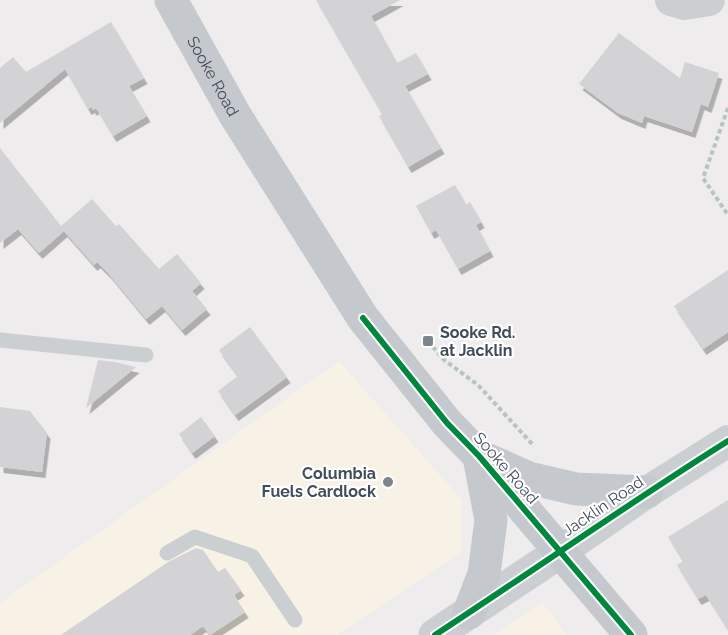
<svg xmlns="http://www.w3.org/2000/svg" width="728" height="635" font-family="Raleway,sans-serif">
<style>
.commercial{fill:#f7f2e5}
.building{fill:#d3d3d5;filter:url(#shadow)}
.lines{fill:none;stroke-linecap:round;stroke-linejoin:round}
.path{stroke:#b6c4c2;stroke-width:4;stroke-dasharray:4.5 3;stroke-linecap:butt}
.lane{stroke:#cccfd2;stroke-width:15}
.street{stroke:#cccfd2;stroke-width:32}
.secondary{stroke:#cbced2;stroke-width:33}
.primary{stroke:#c5c9ce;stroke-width:33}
.cycleway-casing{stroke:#fff;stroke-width:10}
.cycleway{stroke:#00873e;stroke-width:6}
.poi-dot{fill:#7e858d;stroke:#fff;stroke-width:2}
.labels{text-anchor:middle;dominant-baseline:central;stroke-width:4.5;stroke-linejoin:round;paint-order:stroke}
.street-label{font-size:16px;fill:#424d5a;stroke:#fff}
.poi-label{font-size:16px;font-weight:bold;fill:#424d5a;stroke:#fff;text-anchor:start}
</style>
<defs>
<filter id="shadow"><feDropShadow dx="3.5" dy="6" stdDeviation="0" flood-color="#0004"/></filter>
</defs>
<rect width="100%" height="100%" fill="#eeecec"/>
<!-- commercial -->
<path class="commercial" d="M 339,361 L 462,500 L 462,551 L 337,635 L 0,635 L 0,603 Z
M 543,603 L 567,635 L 495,635 Z"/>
<!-- building -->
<path class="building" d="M 316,0 L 400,0 L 371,16 L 397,63 L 416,53 L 428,74 L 405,86 L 441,148 L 408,167 L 379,116 L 382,114 Z
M 111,22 L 144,78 L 129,86 L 147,116 L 113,136 L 96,108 L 93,110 L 92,107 L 88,109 L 65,69 L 0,123 L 0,68 L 13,57 L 26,72 Z
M 619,33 L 680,78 L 685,62 L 719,73 L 708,107 L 701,104 L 692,132 L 644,116 L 642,123 L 618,113 L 579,84 Z
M 0,148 L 61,226 L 92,199 L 116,226 L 119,224 L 159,269 L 177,254 L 201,283 L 192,291 L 207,309 L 182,330 L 162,306 L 146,319 L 109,274 L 97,262 L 94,265 L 64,231 L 39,253 L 18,229 L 0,243 Z
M 455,185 L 466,205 L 470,202 L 481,222 L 476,225 L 490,251 L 458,269 L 436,230 L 431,233 L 416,206 Z
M 728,270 L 728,332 L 703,349 L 674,306 Z
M 250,327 L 287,377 L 235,415 L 218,391 L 238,376 L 219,350 Z
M 98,360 L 115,362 L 136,367 L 86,408 Z
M 0,407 L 30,411 L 47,433 L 42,472 L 0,467 Z
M 201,417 L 215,436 L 192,453 L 179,434 Z
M 728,500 L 728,630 L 706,595 L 698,599 L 677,565 L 683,561 L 668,537 Z
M 196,548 L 203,550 L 218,572 L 225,568 L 241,590 L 234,595 L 245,612 L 210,635 L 203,626 L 190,635 L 61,635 L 168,562 Z"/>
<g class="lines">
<!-- path -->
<path class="path" d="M 728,108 L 703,178 L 728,215
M 428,341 L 444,360 L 478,385 L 534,446"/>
<!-- lane -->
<path class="lane" d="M 0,340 L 146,355
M 167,553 L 195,537 L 252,556 L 295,620"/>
<!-- street -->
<path class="street" d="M 671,0 L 685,4 L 709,0
M 560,552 L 647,492 L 728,441"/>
<!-- secondary -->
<path class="secondary" d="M 435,635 L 560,552"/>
<!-- primary -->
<g class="primary">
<path id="s1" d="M 171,0 L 235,115 L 363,318 L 447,423 L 479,456 L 631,635"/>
<path d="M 486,459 L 529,478 L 576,489 L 647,492"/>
<path d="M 469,613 L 484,574 L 491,520 L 479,457"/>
</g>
<!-- cycleway casing -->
<g class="cycleway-casing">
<path id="cycleway" d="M 363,318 L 447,423 L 479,456 L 631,635
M 435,635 C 533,571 629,503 728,441"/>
</g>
<!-- cycleway -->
<use href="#cycleway" class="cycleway"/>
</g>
<!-- markers -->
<g class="poi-dot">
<rect x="422" y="335" width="12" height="12" rx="3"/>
<circle cx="388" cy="482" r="6"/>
</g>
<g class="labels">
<!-- street labels -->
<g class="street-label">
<text stroke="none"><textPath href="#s1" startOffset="87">Sooke Road</textPath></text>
<text transform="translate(506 468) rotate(49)">Sooke Road</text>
<text transform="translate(603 506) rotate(-34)">Jacklin Road</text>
</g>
<!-- poi labels -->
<g class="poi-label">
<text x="440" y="332">Sooke Rd.<tspan x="440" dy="18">at Jacklin</tspan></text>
<text x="376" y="473" text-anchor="end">Columbia<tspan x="376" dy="18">Fuels Cardlock</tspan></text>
</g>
</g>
</svg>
